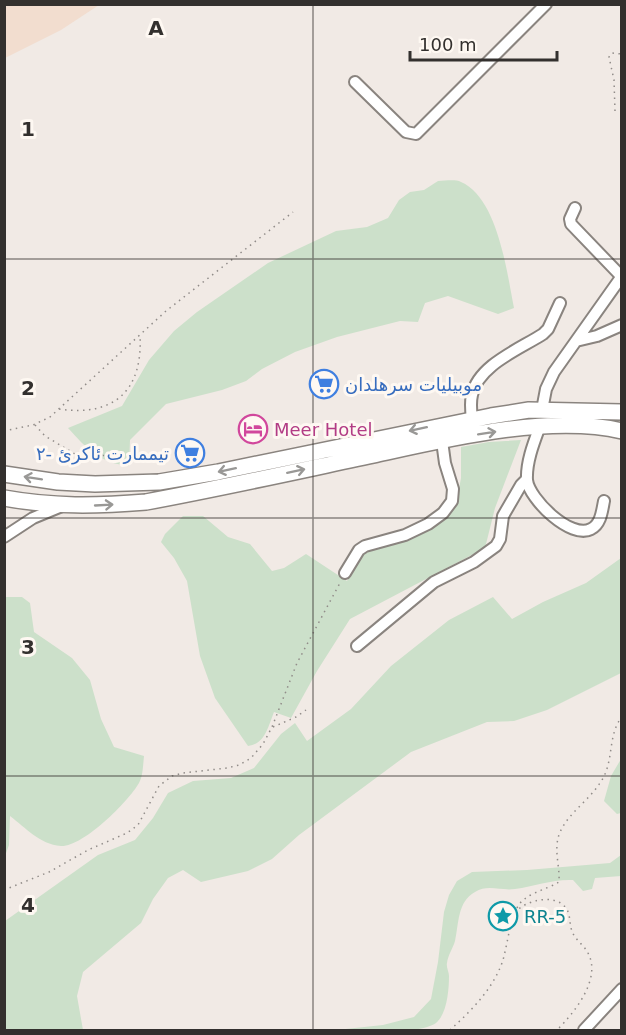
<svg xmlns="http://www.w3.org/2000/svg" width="626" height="1035" font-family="'DejaVu Sans','Noto Naskh Arabic',sans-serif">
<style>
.medical{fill:#f2ddcf}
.green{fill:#cce0ca}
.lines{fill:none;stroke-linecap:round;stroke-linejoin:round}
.minor-casing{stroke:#8a847f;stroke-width:14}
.highway-casing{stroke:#8a847f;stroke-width:18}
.path{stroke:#918c89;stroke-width:1.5;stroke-dasharray:1.5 4.5;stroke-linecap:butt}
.minor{stroke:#fff;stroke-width:10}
.highway{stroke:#fff;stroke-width:15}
.oneway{stroke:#999896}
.grid{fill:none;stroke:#33302e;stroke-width:1.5;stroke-opacity:0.55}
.labels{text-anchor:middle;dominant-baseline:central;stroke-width:6;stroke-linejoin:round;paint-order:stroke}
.shop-label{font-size:18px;fill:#366cbe;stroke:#fef8f2;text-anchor:start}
.hotel-label{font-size:18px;fill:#b23c85;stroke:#fef8f2;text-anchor:start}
.culture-label{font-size:18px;fill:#0d838f;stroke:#fef8f2;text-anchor:start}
.grid-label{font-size:20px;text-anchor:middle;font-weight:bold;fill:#33302e;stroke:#fef8f2;stroke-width:6;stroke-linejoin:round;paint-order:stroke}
</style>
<rect width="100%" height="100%" fill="#f1eae5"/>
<!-- medical -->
<path class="medical" d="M 4,5 L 5,4 L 99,5 L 61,30 L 5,58 Z"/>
<!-- green -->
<path class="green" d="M 438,181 C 445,181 455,179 461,182 C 498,198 507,273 514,308 L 498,314 L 448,296 L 425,303 L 418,322 L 400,321 L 337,337 L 295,352 L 262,369 L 246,381 L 222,390 L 166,404 L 130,440 L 129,466 C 100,463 87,449 68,428 L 122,406 L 149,360 L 174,331 L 197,312 L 268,263 L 336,231 L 367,227 L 388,218 L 399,200 L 410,192 L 424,190 Z
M 521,440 L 495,508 L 485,548 L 350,619 L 317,671 L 291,718 L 274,712 C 268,727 265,744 248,746 L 215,698 L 200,656 L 187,581 L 174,558 L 161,542 L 165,534 L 183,516 L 203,516 L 228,537 L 250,544 L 272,571 L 284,568 L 306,554 L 347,581 L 360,556 L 371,550 L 404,541 L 436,524 L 456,505 L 461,478 L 461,447 L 489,442 Z
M 621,558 L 621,673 L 547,710 L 514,721 L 487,722 L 411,752 L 299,835 L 272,859 L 248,871 L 201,882 L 183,870 L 168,878 L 153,899 L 141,923 L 83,972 L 77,996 L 83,1030 L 5,1030 L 5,921 L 98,855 L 135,840 L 153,818 L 168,793 L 193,781 L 231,778 L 254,768 L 281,734 L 295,723 L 307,741 L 351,709 L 391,666 L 449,620 L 493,597 L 512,619 L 543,602 L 586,583 Z
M 5,597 L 22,597 L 30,603 L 34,632 L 72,658 L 90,680 L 101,719 L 114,747 L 144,756 C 143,765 143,776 139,783 C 128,802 83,847 61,846 C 39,844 26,828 10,816 L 9,845 L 5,856 Z
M 621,759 L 621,813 L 617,814 L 604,801 L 611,776 Z
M 621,855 L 621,876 L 595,878 L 592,889 L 583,891 L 573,880 C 553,879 535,886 515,889 C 500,891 488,884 475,892 C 457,902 459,924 455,941 C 453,948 448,955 447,963 C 446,967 449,972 449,976 C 449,990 447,1014 436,1023 C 419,1035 358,1031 336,1030 L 383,1025 L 414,1017 L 431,999 L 438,962 L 444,912 L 449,895 L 457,881 L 472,872 L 527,870 L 610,863 Z"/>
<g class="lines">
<!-- minor casing -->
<g class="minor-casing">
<path id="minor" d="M 355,82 L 406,132 L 416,134 L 546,4
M 575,208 L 570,219 L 571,224 L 621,276
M 576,341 L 597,336 L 622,325
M 542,410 L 546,389 L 554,372 L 622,276
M 472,419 C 471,411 470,403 472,395 C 478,365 520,349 543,334 L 548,329 L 560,303
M 540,426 C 534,442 526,462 527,480 C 529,499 571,540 591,529 C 601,524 602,511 604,501
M 4,537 L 33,518 L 62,506
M 345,573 L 359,550 L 365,546 L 405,535 L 428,524 L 443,513 L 452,501 L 453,489 L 445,463 L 442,441
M 357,646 L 434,582 L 474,562 L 496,546 L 500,539 L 503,516 L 521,485 L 527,479
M 584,1030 L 622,989"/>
</g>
<!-- highway casing -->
<g class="highway-casing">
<path id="highway" d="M 4,474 L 58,482 L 95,484 L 159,482 L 218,472 L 491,416 L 529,410 L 622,412
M 4,498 C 54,507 96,506 146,502 C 222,488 298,471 374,455 C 446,439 549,414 622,431"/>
</g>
<!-- path -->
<path class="path" d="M 615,111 L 614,80 L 609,57 L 612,53 L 622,54
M 59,409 C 115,417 143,390 140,335
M 35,425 L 45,436 L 75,454 L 84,457 L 109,455 L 133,461 L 156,460
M 4,431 L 33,425 L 50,417 L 166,311 L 293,212
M 273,727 L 296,717 L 306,710
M 4,890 L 49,872 L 88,850 L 127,833 L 138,825 L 159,786 L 172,776 L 183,773 L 227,768 L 239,765 L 251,758 L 263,744 L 272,727 L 297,663 L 341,581
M 517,908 C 523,894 546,890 559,882 C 560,865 553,849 560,832 C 570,810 595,797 605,774 C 613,756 609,732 622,717
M 450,1030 C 471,1011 494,988 503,960 C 507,945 509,930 513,915 C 522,901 554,892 566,908 C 571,915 569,924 572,931 C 575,940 584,945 588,953 C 602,979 574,1013 557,1030"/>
<!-- minor -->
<use href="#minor" class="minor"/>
<!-- highway -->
<use href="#highway" class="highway"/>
</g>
<!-- one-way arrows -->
<defs><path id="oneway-shaft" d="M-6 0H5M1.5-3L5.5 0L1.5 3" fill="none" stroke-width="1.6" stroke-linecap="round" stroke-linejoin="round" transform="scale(1.5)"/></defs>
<g class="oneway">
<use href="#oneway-shaft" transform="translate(418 429) rotate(168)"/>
<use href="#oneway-shaft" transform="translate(487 433) rotate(-9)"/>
<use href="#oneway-shaft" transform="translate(227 470) rotate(168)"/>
<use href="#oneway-shaft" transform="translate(296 471) rotate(-12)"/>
<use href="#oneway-shaft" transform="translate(33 478) rotate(-171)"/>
<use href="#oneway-shaft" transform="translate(104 505) rotate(-3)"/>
</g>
<!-- grid -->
<path class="grid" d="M 313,4 L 313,1030M 4,259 L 622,259M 4,518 L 622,518M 4,776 L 622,776"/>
<!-- icons -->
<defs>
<g id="supermarket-ring" transform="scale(1.5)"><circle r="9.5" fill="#fef8f2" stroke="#3f7fe0" stroke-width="1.5"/><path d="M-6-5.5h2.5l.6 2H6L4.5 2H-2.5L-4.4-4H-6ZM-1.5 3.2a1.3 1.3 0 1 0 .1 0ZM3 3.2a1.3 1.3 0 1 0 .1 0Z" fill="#3f7fe0"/></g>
<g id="hotel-ring" transform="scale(1.5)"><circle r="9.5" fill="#fef8f2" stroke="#d1479c" stroke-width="1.5"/><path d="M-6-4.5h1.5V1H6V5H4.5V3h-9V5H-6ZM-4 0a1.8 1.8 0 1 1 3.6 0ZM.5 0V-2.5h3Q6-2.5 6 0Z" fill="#d1479c"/></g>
<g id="sight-ring" transform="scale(1.5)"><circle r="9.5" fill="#fef8f2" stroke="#0f9aa8" stroke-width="1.5"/><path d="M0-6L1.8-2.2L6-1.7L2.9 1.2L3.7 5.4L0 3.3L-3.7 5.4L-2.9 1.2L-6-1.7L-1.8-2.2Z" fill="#0f9aa8"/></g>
</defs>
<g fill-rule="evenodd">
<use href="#supermarket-ring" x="324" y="384"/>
<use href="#hotel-ring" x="253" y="429"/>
<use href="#supermarket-ring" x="190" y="453"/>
<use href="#sight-ring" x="503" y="916"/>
</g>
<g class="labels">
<!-- shop labels -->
<g class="shop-label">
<text x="345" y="384">موبيليات سرهلدان</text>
<text x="169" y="453" text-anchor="end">تيممارت ئاكرئ -٢</text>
</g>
<!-- hotel labels -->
<g class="hotel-label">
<text x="274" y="429">Meer Hotel</text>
</g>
<!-- culture labels -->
<g class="culture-label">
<text x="524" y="916">RR-5</text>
</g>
</g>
<g class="grid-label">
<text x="156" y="35">A</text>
<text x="28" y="136">1</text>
<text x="28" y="395">2</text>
<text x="28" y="654">3</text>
<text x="28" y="912">4</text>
</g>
<!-- border -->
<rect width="626" height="1035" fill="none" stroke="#33302e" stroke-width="12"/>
<!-- scale -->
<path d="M410 51v9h147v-9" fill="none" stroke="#33302e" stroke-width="3"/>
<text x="419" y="51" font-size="18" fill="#33302e" stroke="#fef8f2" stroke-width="4.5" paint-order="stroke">100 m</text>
</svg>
